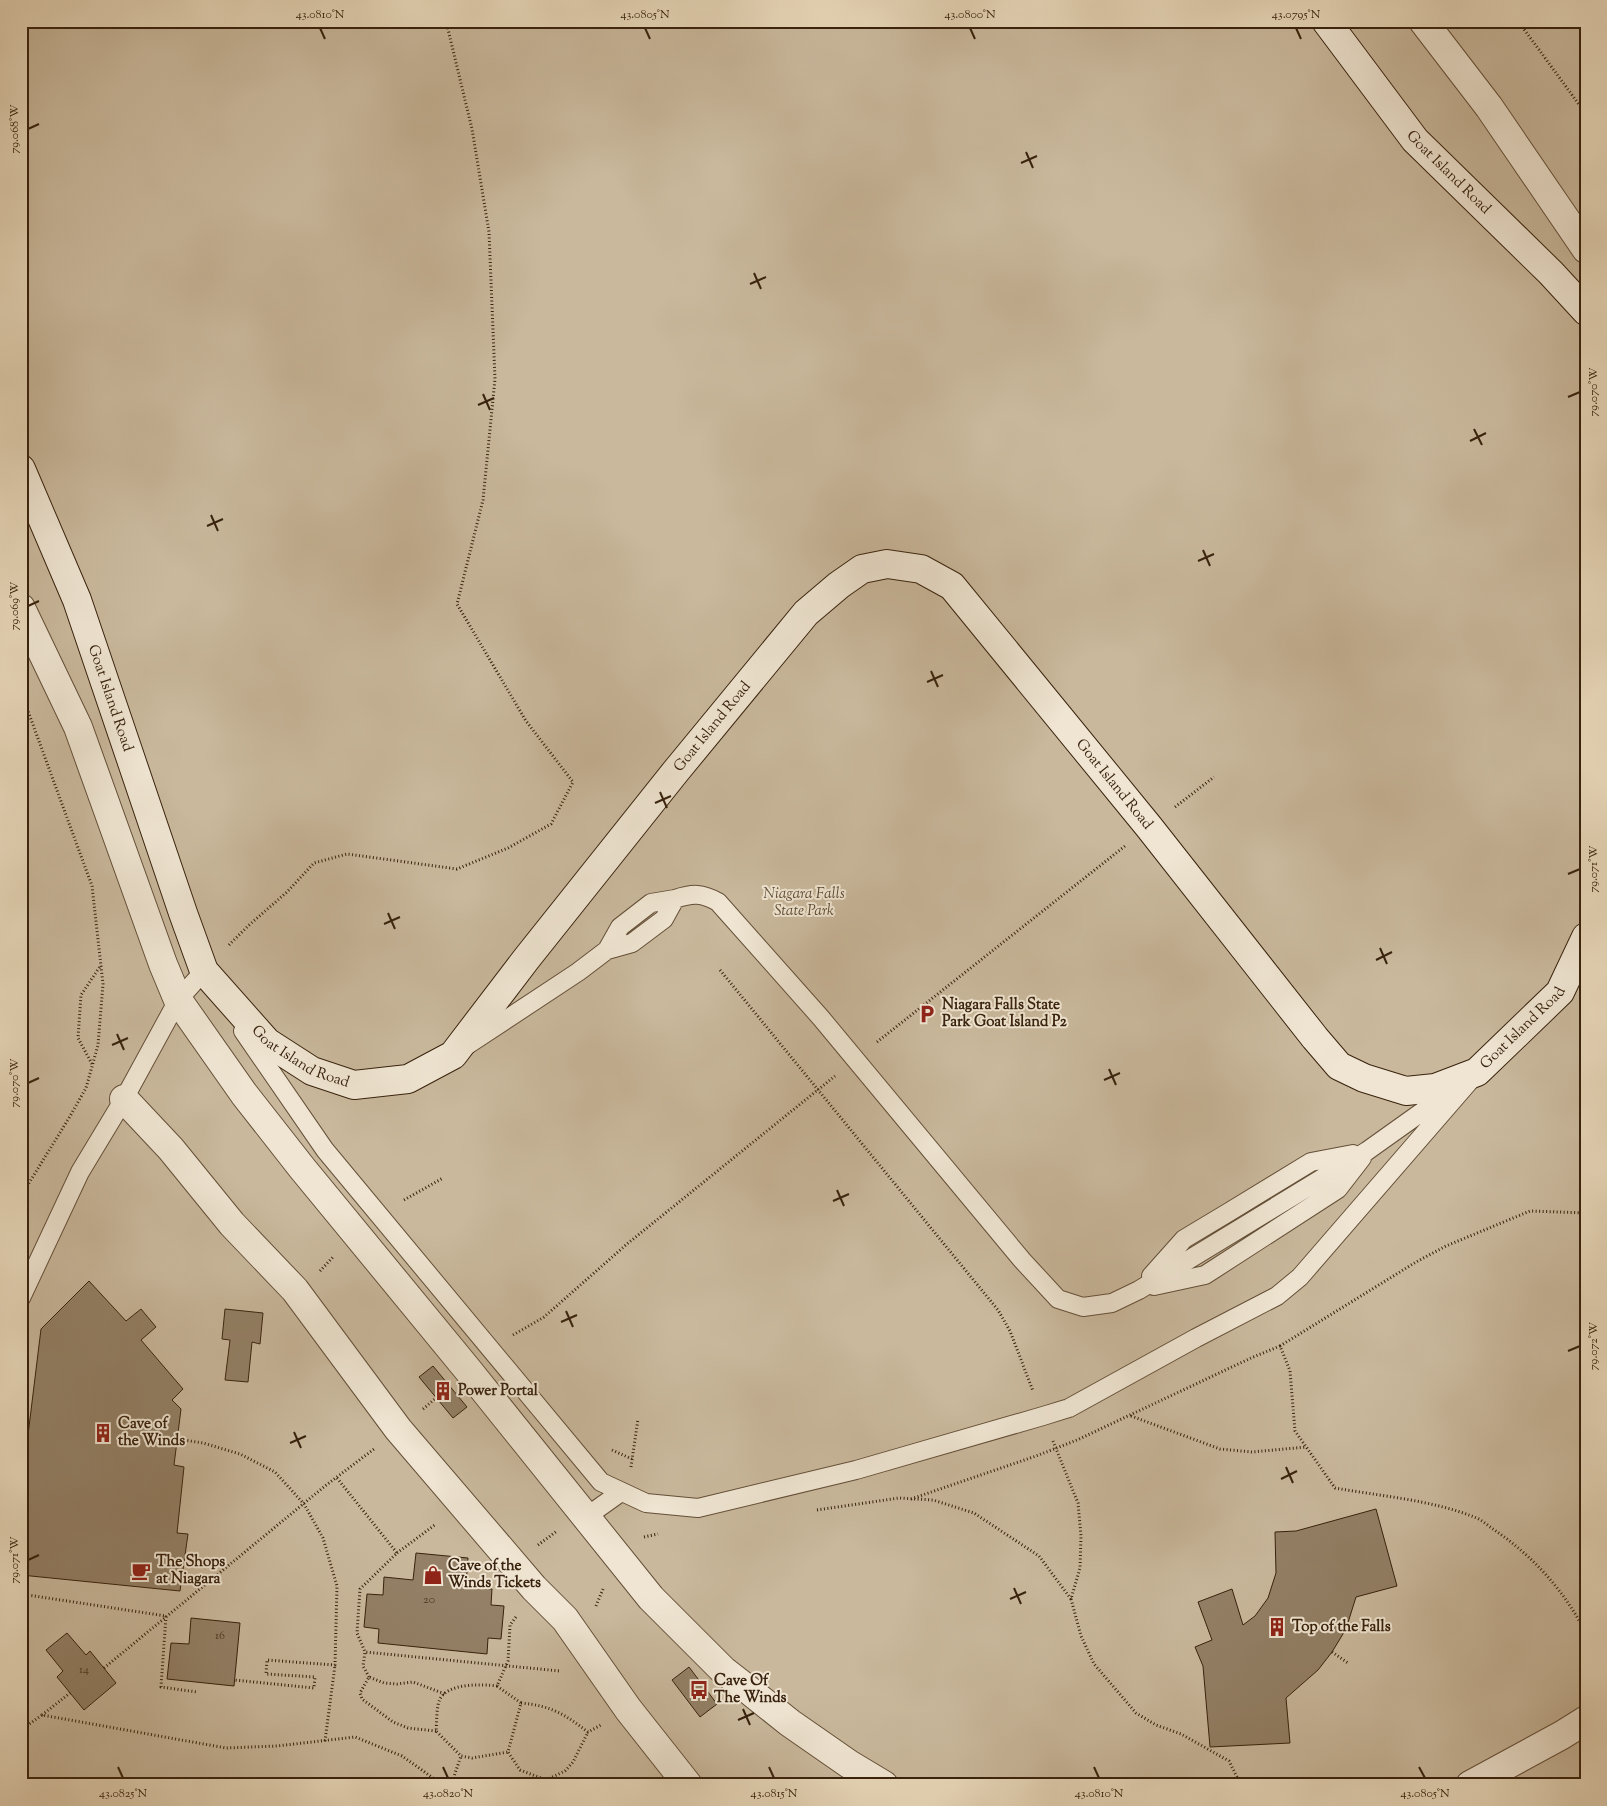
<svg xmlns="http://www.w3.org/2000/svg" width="1607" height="1806" font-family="'Sorts Mill Goudy',serif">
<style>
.green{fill:#c9b89c;stroke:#806d54}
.building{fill:#938066;stroke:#38220d}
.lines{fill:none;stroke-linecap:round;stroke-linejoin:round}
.lane-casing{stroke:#644f38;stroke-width:20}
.street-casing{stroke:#644f38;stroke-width:30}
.secondary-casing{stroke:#38220d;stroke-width:30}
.path{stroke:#38220d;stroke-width:3;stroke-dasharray:1 2.5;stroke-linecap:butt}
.lane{stroke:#efe5d2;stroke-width:18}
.street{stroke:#efe5d2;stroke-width:28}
.secondary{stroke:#efe5d2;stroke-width:28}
.ticks{fill:none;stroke:#38220d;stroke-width:2}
.labels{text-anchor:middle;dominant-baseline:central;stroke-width:4;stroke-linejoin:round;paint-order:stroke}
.number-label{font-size:12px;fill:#4f3a23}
.street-label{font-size:15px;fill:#38220d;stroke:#efe5d2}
.park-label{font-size:15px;font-style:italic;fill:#5c4831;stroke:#efe5d2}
.poi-label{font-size:15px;font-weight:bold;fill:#38220d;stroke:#efe5d2;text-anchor:start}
.neatline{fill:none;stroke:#38220d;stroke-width:2}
.ticks-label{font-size:12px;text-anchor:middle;fill:#38220d}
</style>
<rect width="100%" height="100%" fill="#e7d7b9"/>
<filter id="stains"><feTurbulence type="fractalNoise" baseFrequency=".004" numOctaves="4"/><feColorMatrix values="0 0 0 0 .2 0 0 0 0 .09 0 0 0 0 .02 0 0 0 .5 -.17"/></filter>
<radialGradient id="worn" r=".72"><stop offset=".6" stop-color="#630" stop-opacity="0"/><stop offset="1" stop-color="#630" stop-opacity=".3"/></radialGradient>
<!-- green -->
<path class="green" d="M 21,21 L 1586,21 L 1586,1785 L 21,1785 Z"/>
<!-- building -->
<path class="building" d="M 89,1281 L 126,1321 L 141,1309 L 156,1327 L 141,1340 L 183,1389 L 172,1400 L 181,1409 L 174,1465 L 184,1467 L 177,1533 L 188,1534 L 180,1591 L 21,1575 L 21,1492 L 41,1329 Z
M 225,1309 L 263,1313 L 260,1344 L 252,1342 L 248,1382 L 225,1380 L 230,1340 L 222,1339 Z
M 433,1366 L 467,1407 L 453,1418 L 419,1377 Z
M 1376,1509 L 1397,1586 L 1356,1597 L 1346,1629 L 1332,1652 L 1318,1670 L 1286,1698 L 1290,1743 L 1210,1747 L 1203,1666 L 1195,1647 L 1212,1640 L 1198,1602 L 1232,1589 L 1243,1625 L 1255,1616 L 1268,1598 L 1276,1573 L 1275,1532 L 1296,1531 Z
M 416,1553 L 468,1558 L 466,1586 L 492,1589 L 491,1605 L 504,1606 L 501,1639 L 488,1638 L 487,1654 L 378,1643 L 379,1629 L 364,1627 L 367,1594 L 383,1595 L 384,1577 L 413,1580 Z
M 191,1618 L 240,1623 L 234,1686 L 167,1679 L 171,1643 L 189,1644 Z
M 67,1633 L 86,1655 L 90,1651 L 116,1683 L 84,1710 L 57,1677 L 63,1671 L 46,1650 Z
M 689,1667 L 717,1704 L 700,1717 L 672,1680 Z"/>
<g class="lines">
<!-- lane casing -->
<g class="lane-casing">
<path id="lane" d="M 607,950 L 620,927 L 651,903 L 675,899
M 243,1031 L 325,1150 L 601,1482 L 646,1503 L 698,1508 L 856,1470 L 1043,1416 L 1069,1408 L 1196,1338 L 1277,1296 L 1300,1277 L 1474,1076
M 469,1044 L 578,972 L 607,950 L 632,943 L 664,919 L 675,899 C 693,893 702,893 718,902 L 821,1018 L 1022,1260 L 1058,1299 L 1083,1307 L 1112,1303 L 1139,1290 L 1367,1151 L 1454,1089
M 1151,1276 L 1184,1239 L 1229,1212 L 1311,1162 L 1353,1154
M 1154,1286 L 1205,1275 L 1338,1189 L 1362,1158
M 21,1298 L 80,1172 L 124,1099 L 178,1000 L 204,971 L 209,978
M 586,1517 L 621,1492"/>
</g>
<!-- street casing -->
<g class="street-casing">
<path id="street" d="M 1423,21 L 1489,107 L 1586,249
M 21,608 L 78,727 L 163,964 L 178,1000 L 244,1094 L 302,1168 L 468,1370 L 651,1598 L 723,1670 L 741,1684 L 790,1723 L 849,1764 L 884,1785
M 124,1099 L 171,1149 L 232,1224 L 295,1290 L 398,1429 L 534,1588 L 565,1619 L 628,1709 L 688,1785
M 1470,1785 L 1562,1735 L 1586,1720"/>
</g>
<!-- secondary casing -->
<g class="secondary-casing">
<g id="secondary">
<path id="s1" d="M 1326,21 L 1415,140 L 1551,273 L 1586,311"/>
<path id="s2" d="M 21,469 L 77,600 L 183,913 L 204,971 L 267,1042 L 312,1071 L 354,1085 L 408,1079 L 453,1055 L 527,958 L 676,771 L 806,613 L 839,585 L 862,569 L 887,564 L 921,569 L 952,586 L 1149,827 L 1315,1038 L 1339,1066 L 1364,1078 L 1406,1091 L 1435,1088 L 1477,1072 L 1560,992 L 1586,937"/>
</g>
</g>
<!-- path -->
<path class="path" d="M 1518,21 L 1586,114
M 21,692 L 92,886 L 103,984 L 98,1045 L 86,1088 L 69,1118 L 21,1196
M 1175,807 L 1214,777
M 229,945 L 248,926 L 287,892 L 314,863 L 347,854 L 457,869 L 508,848 L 551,824 L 573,782 L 526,721 L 457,604 L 483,500 L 495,379 L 489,232 L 472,129 L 446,21
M 720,970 L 998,1310 L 1010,1331 L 1033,1391
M 877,1042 L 1125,846
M 92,1064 L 78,1038 L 81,995 L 101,965
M 404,1200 L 443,1178
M 320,1271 L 333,1257
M 513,1335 L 544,1317 L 627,1244 L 835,1076
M 1280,1346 L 1416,1262 L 1446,1246 L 1530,1211 L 1586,1213
M 423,1409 L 436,1398
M 1131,1416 L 1220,1449 L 1252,1452 L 1306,1447
M 177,1439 L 203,1443 L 240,1454 L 275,1472 L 304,1504 L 323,1538 L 337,1586 L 335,1665 L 267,1660 L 266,1674 L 315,1677 L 314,1688 L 234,1680
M 1053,1441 L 1078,1503 L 1081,1536 L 1080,1568 L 1071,1599 L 1081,1636 L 1094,1664 L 1136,1713 L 1156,1725 L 1181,1734 L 1229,1761 L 1241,1785
M 612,1450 L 632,1459
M 631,1467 L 638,1419
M 337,1478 L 397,1553 L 360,1589 L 357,1633 L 365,1652
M 911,1499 L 1036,1456 L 1077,1440 L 1251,1358 L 1280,1346 L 1290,1371 L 1295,1431 L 1335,1488 C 1380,1496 1432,1500 1474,1517 C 1481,1519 1487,1525 1493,1529 C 1532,1555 1566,1592 1586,1634
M 817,1510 L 899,1498 L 933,1500 L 974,1513 L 1039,1556 L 1071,1599
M 644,1537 L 658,1534
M 538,1545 L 557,1531
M 397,1553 L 436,1524
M 21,1594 L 166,1616 L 161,1687 L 197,1692
M 596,1606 L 603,1589
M 516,1617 L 510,1625 L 508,1661 L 497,1686 L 521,1703 L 508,1752 L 520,1770 L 546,1780 L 546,1785
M 1332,1652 L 1348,1663
M 104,1668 L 325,1486 L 374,1449
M 369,1677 L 363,1666 L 365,1652 L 560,1671
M 497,1686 C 482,1684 448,1683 440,1699 C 436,1707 437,1722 436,1731 L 461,1756 L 472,1758 L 508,1752
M 521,1703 C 552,1706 564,1714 588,1732 L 601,1725
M 42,1715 L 70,1693
M 21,1730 L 42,1715 L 226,1748 L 277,1746 L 355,1737 L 402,1756 L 443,1785
M 436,1731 L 408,1728 L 393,1722 L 362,1699 L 360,1693 L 369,1677 L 384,1683 L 397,1684 L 413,1682 L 445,1694
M 325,1741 L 335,1665
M 546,1780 L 565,1771 L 573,1762 L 588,1732
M 451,1785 L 461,1756
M 1583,1785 L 1586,1783"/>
<!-- lane -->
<use href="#lane" class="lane"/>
<!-- street -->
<use href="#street" class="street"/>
<!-- secondary -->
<use href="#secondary" class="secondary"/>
</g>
<!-- ticks -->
<path class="ticks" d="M 320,28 L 325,39M 645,28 L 650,39M 970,28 L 975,39M 1296,28 L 1301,39M 28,129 L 39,124M 1026,152 L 1033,168M 1021,163 L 1037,156M 754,273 L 761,289M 750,284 L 766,277M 483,394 L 490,410M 1568,397 L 1580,392M 478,405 L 494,398M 1474,429 L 1482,445M 1470,441 L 1486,433M 211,515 L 218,531M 207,526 L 223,519M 1203,550 L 1210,566M 1198,561 L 1214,554M 28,606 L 39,601M 931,671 L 938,687M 927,682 L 943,675M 660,792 L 667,808M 655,803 L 671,796M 1568,874 L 1580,869M 388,913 L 395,929M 384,924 L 400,917M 1380,948 L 1387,964M 1376,960 L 1392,952M 117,1034 L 124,1050M 112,1045 L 128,1038M 1109,1069 L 1116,1085M 1104,1080 L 1120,1073M 28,1083 L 39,1078M 837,1190 L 844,1206M 833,1201 L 849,1194M 566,1311 L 573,1327M 561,1322 L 577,1315M 1568,1351 L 1580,1346M 294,1432 L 301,1448M 290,1443 L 306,1436M 1286,1467 L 1293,1483M 1281,1479 L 1297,1471M 28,1560 L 39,1555M 1014,1588 L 1021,1604M 1010,1599 L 1026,1592M 743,1709 L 750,1725M 738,1720 L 754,1713M 118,1767 L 123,1778M 443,1767 L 448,1778M 769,1767 L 774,1778M 1094,1767 L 1099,1778M 1419,1767 L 1425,1778"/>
<!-- icons -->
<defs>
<g id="parking-bare" transform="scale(1.5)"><path d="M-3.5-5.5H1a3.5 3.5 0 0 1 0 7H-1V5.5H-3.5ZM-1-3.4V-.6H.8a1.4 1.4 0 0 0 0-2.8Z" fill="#8f2418" stroke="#efe5d2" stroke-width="2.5" paint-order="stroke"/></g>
<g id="building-bare" transform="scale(1.5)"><path d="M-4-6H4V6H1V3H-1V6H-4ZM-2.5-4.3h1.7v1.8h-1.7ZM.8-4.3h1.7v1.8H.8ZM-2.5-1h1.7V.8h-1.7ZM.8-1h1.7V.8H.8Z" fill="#8f2418" stroke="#efe5d2" stroke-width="2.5" paint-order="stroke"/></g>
<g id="cafe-bare" transform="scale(1.5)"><path d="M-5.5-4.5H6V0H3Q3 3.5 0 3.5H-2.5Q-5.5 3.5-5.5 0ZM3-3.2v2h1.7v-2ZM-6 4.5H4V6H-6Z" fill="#8f2418" stroke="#efe5d2" stroke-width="2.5" paint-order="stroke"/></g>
<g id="shop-bare" transform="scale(1.5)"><path d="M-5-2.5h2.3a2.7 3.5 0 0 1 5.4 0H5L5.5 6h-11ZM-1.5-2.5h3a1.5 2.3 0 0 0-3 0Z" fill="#8f2418" stroke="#efe5d2" stroke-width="2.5" paint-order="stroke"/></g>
<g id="bus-bare" transform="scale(1.5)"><path d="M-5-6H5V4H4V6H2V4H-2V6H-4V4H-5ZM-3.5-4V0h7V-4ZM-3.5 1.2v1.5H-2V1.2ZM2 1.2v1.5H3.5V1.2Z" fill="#8f2418" stroke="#efe5d2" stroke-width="2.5" paint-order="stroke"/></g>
</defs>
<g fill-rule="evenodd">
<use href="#parking-bare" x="927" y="1014"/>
<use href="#building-bare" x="443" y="1391"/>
<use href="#building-bare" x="103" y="1433"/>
<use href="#cafe-bare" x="141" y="1571"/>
<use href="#shop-bare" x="433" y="1575"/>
<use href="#building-bare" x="1277" y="1627"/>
<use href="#bus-bare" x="699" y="1690"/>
</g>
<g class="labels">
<!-- number labels -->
<g class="number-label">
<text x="429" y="1600">20</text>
<text x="220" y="1636">16</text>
<text x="84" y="1670">14</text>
</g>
<!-- street labels -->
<g class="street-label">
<text stroke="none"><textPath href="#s1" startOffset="195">Goat Island Road</textPath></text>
<text stroke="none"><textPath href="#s2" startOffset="246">Goat Island Road</textPath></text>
<text stroke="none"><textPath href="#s2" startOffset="1251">Goat Island Road</textPath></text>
<text stroke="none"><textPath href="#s2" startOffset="1821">Goat Island Road</textPath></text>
<text stroke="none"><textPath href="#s2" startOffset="2391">Goat Island Road</textPath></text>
<text stroke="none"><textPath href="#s2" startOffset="666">Goat Island Road</textPath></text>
</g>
<!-- park labels -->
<g class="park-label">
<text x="804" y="894">Niagara Falls<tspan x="804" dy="17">State Park</tspan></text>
</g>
<!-- poi labels -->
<g class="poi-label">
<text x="942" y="1005">Niagara Falls State<tspan x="942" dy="17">Park Goat Island P2</tspan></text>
<text x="458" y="1391">Power Portal</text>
<text x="118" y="1424">Cave of<tspan x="118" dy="17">the Winds</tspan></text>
<text x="156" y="1562">The Shops<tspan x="156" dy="17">at Niagara</tspan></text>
<text x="448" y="1566">Cave of the<tspan x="448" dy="17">Winds Tickets</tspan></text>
<text x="1292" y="1627">Top of the Falls</text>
<text x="714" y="1681">Cave Of<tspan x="714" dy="17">The Winds</tspan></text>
</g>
</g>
<!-- margin -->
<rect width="1607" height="1806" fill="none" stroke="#e7d7b9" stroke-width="55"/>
<rect x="28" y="28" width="1552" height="1750" class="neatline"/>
<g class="ticks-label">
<text x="320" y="18">43.0810°N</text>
<text x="645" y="18">43.0805°N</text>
<text x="970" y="18">43.0800°N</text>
<text x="1296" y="18">43.0795°N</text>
<text transform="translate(14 129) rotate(-90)" y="4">79.068°W</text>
<text transform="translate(1593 392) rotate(-90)" y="4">79.070°W</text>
<text transform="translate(14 606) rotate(-90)" y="4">79.069°W</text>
<text transform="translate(1593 869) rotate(-90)" y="4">79.071°W</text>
<text transform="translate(14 1083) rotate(-90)" y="4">79.070°W</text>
<text transform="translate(1593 1346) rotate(-90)" y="4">79.072°W</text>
<text transform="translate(14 1560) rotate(-90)" y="4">79.071°W</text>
<text x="123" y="1797">43.0825°N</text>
<text x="448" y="1797">43.0820°N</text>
<text x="774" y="1797">43.0815°N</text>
<text x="1099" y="1797">43.0810°N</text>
<text x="1425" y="1797">43.0805°N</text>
</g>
<rect width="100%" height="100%" filter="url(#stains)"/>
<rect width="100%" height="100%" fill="url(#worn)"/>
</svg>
